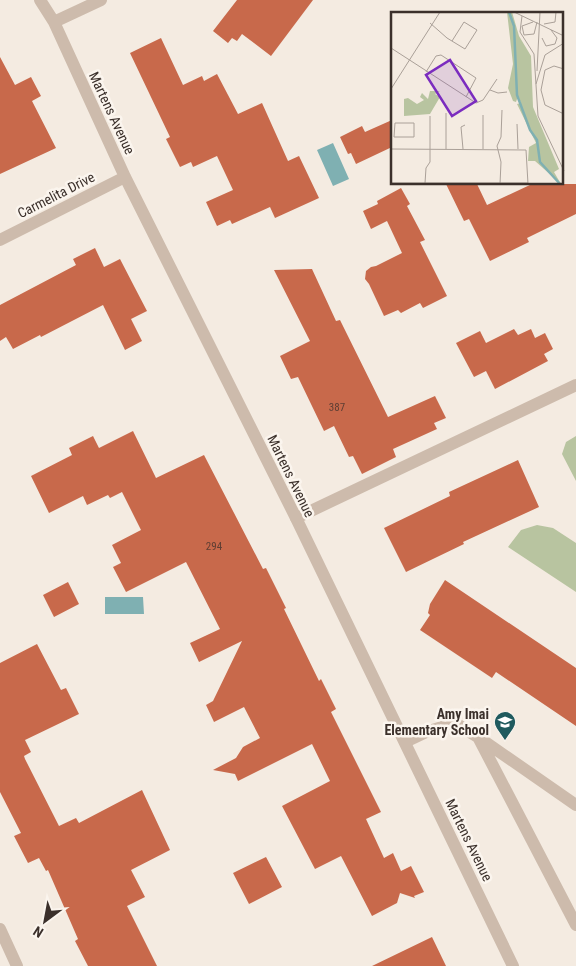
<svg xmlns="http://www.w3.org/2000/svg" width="576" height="966" font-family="'Roboto Condensed',sans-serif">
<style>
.green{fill:#b8c4a0}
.water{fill:#7fb0b2}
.building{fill:#c8694b}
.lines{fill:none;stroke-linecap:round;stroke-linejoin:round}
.service{stroke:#cdbbac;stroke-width:12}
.minor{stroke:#cdbbac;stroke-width:12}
.labels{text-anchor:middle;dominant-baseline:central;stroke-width:5;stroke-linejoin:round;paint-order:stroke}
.number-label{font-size:11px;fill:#5e3e33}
.street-label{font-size:14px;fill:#3b302b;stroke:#fbf5ee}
.poi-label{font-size:14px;font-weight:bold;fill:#3b302b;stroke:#fbf5ee;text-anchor:end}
.inset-river{fill:none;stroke:#7fb0b2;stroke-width:2.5}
.inset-road{fill:none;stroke:#aaa098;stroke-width:1}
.view{fill:#7b2cbf;fill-opacity:0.15;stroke:#7b2cbf;stroke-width:2.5}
.inset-edge{fill:none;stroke:#3b302b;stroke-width:2.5}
</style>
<rect width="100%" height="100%" fill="#f4ebe1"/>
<!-- green -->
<path class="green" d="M 576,436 L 576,481 L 562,454 L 566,442 Z
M 537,525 L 553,528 L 576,543 L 576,592 L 508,547 L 521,530 Z"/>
<!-- water -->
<path class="water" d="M 333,143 L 349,179 L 333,186 L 317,150 Z
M 105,597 L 143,597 L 144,614 L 105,614 Z"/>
<!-- building -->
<path class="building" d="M 237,0 L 313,0 L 271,56 L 242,34 L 237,41 L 232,38 L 228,43 L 213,31 Z
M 161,38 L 183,85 L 202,76 L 204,81 L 217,74 L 238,114 L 262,103 L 288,161 L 299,156 L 319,198 L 275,218 L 270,207 L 232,224 L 230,220 L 217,226 L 206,202 L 233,190 L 217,156 L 193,167 L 191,162 L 180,167 L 166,139 L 170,137 L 130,53 Z
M 0,57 L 15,85 L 31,77 L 41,96 L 32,101 L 56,148 L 0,174 Z
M 392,120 L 392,147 L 356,164 L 351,153 L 348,154 L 340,137 L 362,126 L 365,132 Z
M 446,184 L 477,184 L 487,205 L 532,184 L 576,184 L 576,214 L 527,238 L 529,242 L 490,261 L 469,219 L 464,221 Z
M 401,188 L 410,204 L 407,206 L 425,240 L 420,242 L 447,296 L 423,308 L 420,303 L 401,313 L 398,310 L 384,316 L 369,284 L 365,279 L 366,271 L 371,267 L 376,266 L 402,253 L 387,221 L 371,229 L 363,211 L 378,204 L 377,201 Z
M 95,248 L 104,267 L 120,259 L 135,288 L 147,311 L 131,319 L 142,341 L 125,350 L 103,305 L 41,337 L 40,335 L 13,349 L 6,337 L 0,341 L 0,305 L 76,265 L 73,259 Z
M 312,269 L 336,321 L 340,320 L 388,417 L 435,396 L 446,418 L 434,423 L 437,429 L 393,449 L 396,457 L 362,474 L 353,456 L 349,457 L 334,426 L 324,431 L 298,377 L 291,379 L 280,356 L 310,341 L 274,270 Z
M 514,329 L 518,335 L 531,329 L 535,338 L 545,333 L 553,349 L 544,354 L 548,361 L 495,389 L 486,371 L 474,377 L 456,343 L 480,331 L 486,343 Z
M 133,431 L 156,478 L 204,455 L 263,569 L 266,568 L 286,608 L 284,609 L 319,681 L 321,679 L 336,709 L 331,712 L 381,812 L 366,819 L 384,858 L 393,853 L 401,871 L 411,866 L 424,892 L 414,896 L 415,898 L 400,893 L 397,903 L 372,916 L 341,856 L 315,869 L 282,806 L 330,781 L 312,744 L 238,781 L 235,774 L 213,770 L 236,758 L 243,747 L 260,738 L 244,707 L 214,722 L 206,705 L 213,701 L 242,641 L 199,662 L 190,643 L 220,629 L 186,562 L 126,592 L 113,567 L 121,563 L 112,545 L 141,530 L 122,492 L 110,498 L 108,495 L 87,505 L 83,496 L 49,513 L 31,476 L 72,455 L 69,448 L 93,436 L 99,448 Z
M 518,460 L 539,507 L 463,542 L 464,544 L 406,572 L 384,528 L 450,496 L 449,492 Z
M 445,580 L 576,668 L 576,726 L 496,672 L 492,678 L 420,630 L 430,615 L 428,613 L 430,604 Z
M 68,582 L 79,604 L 54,617 L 43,595 Z
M 37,644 L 61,690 L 66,688 L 79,714 L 25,740 L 31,752 L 24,756 L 25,759 L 59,826 L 76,818 L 79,823 L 142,790 L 170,850 L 131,870 L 145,897 L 127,906 L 157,966 L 88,966 L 75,941 L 78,939 L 48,870 L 46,871 L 39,858 L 28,863 L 14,836 L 21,833 L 0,792 L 0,663 Z
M 266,857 L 282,887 L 249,904 L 233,873 Z
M 432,937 L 446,966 L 372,966 Z"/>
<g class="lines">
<!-- service -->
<path class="service" d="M 296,518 L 576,385
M 478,737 L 576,925
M 405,742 L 426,732 L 455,723 L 478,737 L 576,805"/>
<!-- minor -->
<path class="minor" d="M 40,0 L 54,22 L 125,177 L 296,518 L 513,966
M 54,22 L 101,0
M 0,240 L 125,177
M 0,929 L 17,966"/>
</g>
<!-- icons -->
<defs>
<g id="school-pin" transform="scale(1.125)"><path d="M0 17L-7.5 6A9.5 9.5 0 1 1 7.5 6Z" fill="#1f5a5e" stroke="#fbf5ee"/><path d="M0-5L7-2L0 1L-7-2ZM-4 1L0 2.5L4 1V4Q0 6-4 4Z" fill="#fff"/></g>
</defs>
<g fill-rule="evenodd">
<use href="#school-pin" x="505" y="722"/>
</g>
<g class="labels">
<!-- number labels -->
<g class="number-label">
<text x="337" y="407">387</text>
<text x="214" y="546">294</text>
</g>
<!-- street labels -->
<g class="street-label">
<text transform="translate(112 113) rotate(65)">Martens Avenue</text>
<text transform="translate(56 195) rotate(-27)">Carmelita Drive</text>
<text transform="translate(291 476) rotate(64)">Martens Avenue</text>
<text transform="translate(469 840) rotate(64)">Martens Avenue</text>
</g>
<!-- poi labels -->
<g class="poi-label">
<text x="489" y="714">Amy Imai<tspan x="489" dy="16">Elementary School</tspan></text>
</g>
</g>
<!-- overview -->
<g transform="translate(391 12)">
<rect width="172" height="172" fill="#f4ebe1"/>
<path d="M 116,0 L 121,0 L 128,24 L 140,44 L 142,95 L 168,157 L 163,160 L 170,172 L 144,149 L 137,149 L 138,135 L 145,131 L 126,92 L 130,91 L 127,84 L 125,90 L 122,89 L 117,76 L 122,52 ZM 39,79 L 49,79 L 44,82 L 49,85 L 39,102 L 13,104 L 13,87 L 17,86 L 26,92 L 33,88 L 29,85 L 31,81 L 37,87 Z" fill="#b8c4a0"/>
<path class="inset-river" d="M 118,0 L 123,14 L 126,83 L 139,118 L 146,128 L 149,150 L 169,172"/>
<path class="inset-road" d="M 123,0 L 173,24M 131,4 L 129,20 L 143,42 L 147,104 L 173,159M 142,10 L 131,14 L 133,23 L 143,22 L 146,10M 39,11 L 56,26 L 74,37 L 86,18 L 73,10 L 61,29M 153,12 L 164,10 L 165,0M 151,26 L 155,34 L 164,32 L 166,26 L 160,18M 0,36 L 85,91 L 92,88 L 106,67M 173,57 L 163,54 L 154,58 L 150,78 L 154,93 L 173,102M 146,59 L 149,0M 35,60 L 45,44 L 50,43 L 85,66 L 75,85M 145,72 L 154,43 L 173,31M 0,77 L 49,0M 99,78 L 107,81 L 116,80M 92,103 L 92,137M 4,111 L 23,111 L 23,125 L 3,125 ZM 126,112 L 127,137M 0,137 L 135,138 L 137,172M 55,137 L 55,101M 72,137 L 70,115 L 74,113M 0,171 L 137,171M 34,171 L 35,156 L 39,150 L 39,104M 109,172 L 110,150 L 106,134 L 110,125 L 111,98"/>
<path class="view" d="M 59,48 L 85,89 L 61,104 L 35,63 Z"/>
<rect width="172" height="172" class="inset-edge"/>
</g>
<!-- north arrow -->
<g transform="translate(45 921) rotate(212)" stroke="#fbf5ee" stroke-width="4" paint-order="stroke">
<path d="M0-4L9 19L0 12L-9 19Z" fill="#3b302b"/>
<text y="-8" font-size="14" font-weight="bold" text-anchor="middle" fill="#3b302b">N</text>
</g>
</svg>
